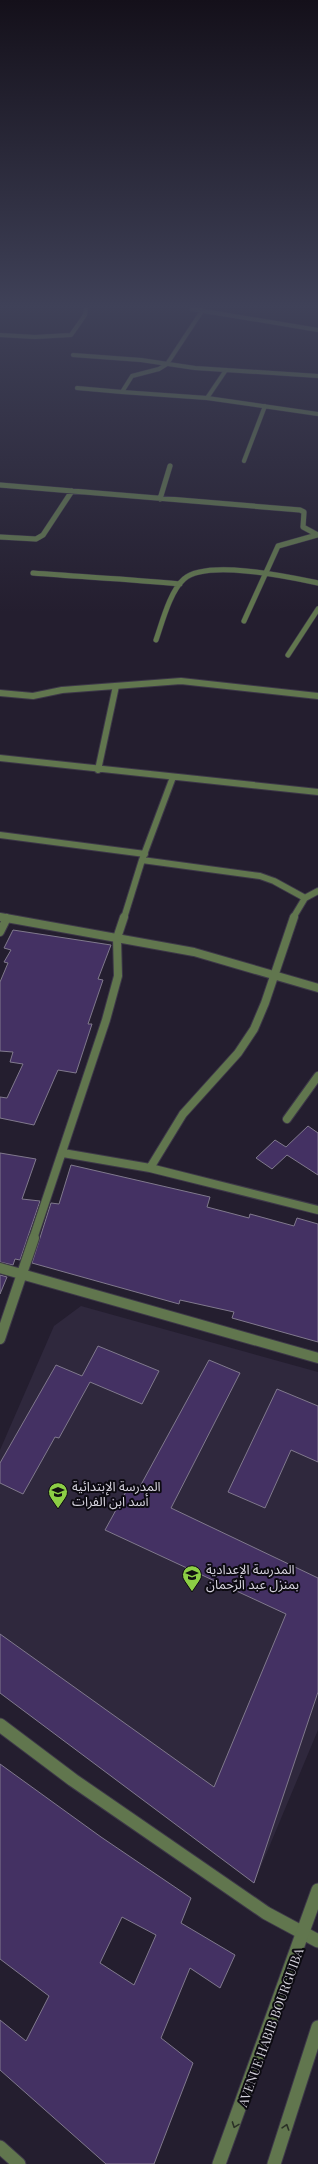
<svg xmlns="http://www.w3.org/2000/svg" width="318" height="2164" font-family="'Playfair Display','Noto Sans Arabic',serif">
<style>
.built{fill:#2f283d}
.building{fill:#443163;stroke:#80798d;fill-rule:evenodd}
.lines{fill:none;stroke-linecap:round;stroke-linejoin:round}
.minor-far5-casing{stroke:#3d3848;stroke-width:5}
.minor-far4-casing{stroke:#3d3848;stroke-width:6}
.minor-far3-casing{stroke:#3d3848;stroke-width:8}
.minor-far2-casing{stroke:#3d3848;stroke-width:10}
.minor-far1-casing{stroke:#3d3848;stroke-width:12}
.minor-casing{stroke:#3d3848;stroke-width:15}
.tertiary-casing{stroke:#3d3848;stroke-width:15}
.minor-far5{stroke:#61764e;stroke-width:4}
.minor-far4{stroke:#61764e;stroke-width:5}
.minor-far3{stroke:#61764e;stroke-width:6}
.minor-far2{stroke:#61764e;stroke-width:8}
.minor-far1{stroke:#61764e;stroke-width:10}
.minor{stroke:#61764e;stroke-width:13}
.tertiary{stroke:#61764e;stroke-width:13}
.oneway{stroke:#2a3026}
.labels{text-anchor:middle;dominant-baseline:central;stroke-width:4;stroke-linejoin:round;paint-order:stroke}
.near-poi-label{font-size:13px;fill:#d8d5e0;stroke:#0c0a11;text-anchor:start}
.near-street-label{font-size:13px;fill:#d8d5e0;stroke:#0c0a11}
</style>
<rect width="100%" height="100%" fill="#241e2f"/>
<!-- built -->
<path class="built" d="M 81,1306 L 318,1372 L 318,1730 L 254,1883 L 0,1693 L 0,1450 L 54,1326 Z"/>
<!-- building -->
<path class="building" d="M 13,930 L 111,945 L 98,979 L 103,980 L 88,1024 L 92,1024 L 76,1073 L 58,1070 L 34,1125 L 0,1118 L 0,1097 L 7,1098 L 23,1064 L 10,1062 L 13,1052 L 0,1051 L 0,982 L 8,963 L 4,962 L 11,950 L 4,948 Z
M 308,1126 L 318,1133 L 318,1175 L 287,1155 L 272,1169 L 256,1158 L 275,1140 L 286,1147 Z
M 0,1153 L 36,1159 L 22,1199 L 40,1201 L 20,1260 L 15,1259 L 13,1265 L 0,1262 Z
M 71,1165 L 210,1197 L 207,1207 L 249,1218 L 250,1214 L 294,1226 L 297,1218 L 318,1224 L 318,1342 L 232,1318 L 234,1312 L 180,1300 L 179,1304 L 32,1263 L 51,1203 L 59,1204 Z
M 0,1275 L 7,1277 L 0,1294 Z
M 98,1346 L 159,1371 L 142,1404 L 90,1382 L 59,1438 L 55,1437 L 23,1494 L 0,1483 L 0,1463 L 56,1365 L 82,1376 Z
M 209,1360 L 240,1373 L 171,1508 L 318,1578 L 318,1692 L 254,1883 L 0,1693 L 0,1634 L 214,1787 L 286,1614 L 105,1530 L 128,1488 L 137,1492 Z
M 277,1389 L 318,1406 L 318,1462 L 291,1450 L 265,1508 L 228,1492 Z
M 0,1764 L 101,1837 L 191,1898 L 181,1923 L 235,1955 L 220,1988 L 190,1968 L 161,2038 L 193,2063 L 154,2164 L 106,2164 L 0,2070 L 0,2020 L 26,2041 L 49,1996 L 0,1959 ZM 122,1917 L 156,1935 L 134,1985 L 100,1963 Z"/>
<g class="lines">
<!-- minor-far5 casing -->
<g class="minor-far5-casing">
<path id="minor-far5" d="M 192,309 L 318,330
M 202,311 L 167,364 L 159,369 L 132,376 L 122,392 L 207,398 L 318,414
M 0,335 L 35,337 L 71,335 L 85,315 L 86,309
M 73,355 L 141,360 L 195,368 L 318,376
M 77,388 L 122,392
M 207,398 L 226,370
M 244,461 L 265,406"/>
</g>
<!-- minor-far4 casing -->
<g class="minor-far4-casing">
<path id="minor-far4" d="M 0,485 L 300,510 L 304,512 L 303,527 L 318,535
M 160,499 L 170,466
M 0,537 L 36,539 L 43,535 L 72,491
M 33,573 C 82,577 131,579 180,584
M 244,621 L 278,546 L 317,535
M 156,640 C 162,623 170,591 184,579 C 207,559 289,577 318,583
M 288,655 L 318,609"/>
</g>
<!-- minor-far3 casing -->
<g class="minor-far3-casing">
<path id="minor-far3" d="M 0,693 L 33,696 L 62,690 L 181,681 L 318,696
M 0,758 L 318,792
M 98,770 L 116,686
M 0,835 L 145,854
M 142,860 L 260,876 L 274,881 L 305,898
M 0,917 L 4,918
M 124,918 L 142,860 L 173,777
M 293,918 L 305,898 L 318,891"/>
</g>
<!-- minor-far2 casing -->
<g class="minor-far2-casing">
<path id="minor-far2" d="M 0,917 L 194,952 L 318,988
M 0,932 L 7,918
M 287,1119 L 318,1076
M 63,1153 L 150,1168 L 318,1210
M 150,1168 L 183,1114 L 238,1053 L 254,1029 L 265,1003 L 294,917
M 33,1239 L 106,1020 L 118,976 L 117,938 L 124,917"/>
</g>
<!-- minor-far1 casing -->
<g class="minor-far1-casing">
<path id="minor-far1" d="M 0,1268 L 318,1358
M 0,1339 L 34,1238"/>
</g>
<!-- minor casing -->
<g class="minor-casing">
<path id="minor" d="M 0,1725 L 73,1780 L 266,1913 L 318,1941
M 0,2147 L 19,2164"/>
</g>
<!-- tertiary casing -->
<g class="tertiary-casing">
<path id="tertiary" d="M 219,2164 L 318,1890
M 274,2164 L 318,2027"/>
</g>
<!-- minor-far5 -->
<use href="#minor-far5" class="minor-far5"/>
<!-- minor-far4 -->
<use href="#minor-far4" class="minor-far4"/>
<!-- minor-far3 -->
<use href="#minor-far3" class="minor-far3"/>
<!-- minor-far2 -->
<use href="#minor-far2" class="minor-far2"/>
<!-- minor-far1 -->
<use href="#minor-far1" class="minor-far1"/>
<!-- minor -->
<use href="#minor" class="minor"/>
<!-- tertiary -->
<use href="#tertiary" class="tertiary"/>
</g>
<!-- one-way arrows -->
<defs><path id="oneway-chevron" d="M-2-3.5L2.5 0L-2 3.5" fill="none" stroke-width="1.6" stroke-linecap="round" stroke-linejoin="round"/></defs>
<g class="oneway">
<use href="#oneway-chevron" transform="translate(235 2125) rotate(110)"/>
<use href="#oneway-chevron" transform="translate(286 2127) rotate(-72)"/>
</g>
<!-- sky -->
<linearGradient id="sky" x2="0" y2="1"><stop stop-color="#14101a"/><stop offset="0.5" stop-color="#3f4158"/><stop offset="1" stop-color="#3f4158" stop-opacity="0"/></linearGradient>
<rect width="318" height="612" fill="url(#sky)"/>
<!-- icons -->
<defs>
<g id="school-pin" transform="scale(1)"><path d="M0 17L-7.5 6A9.5 9.5 0 1 1 7.5 6Z" fill="#8cce45" stroke="#0c0a11"/><path d="M0-5L7-2L0 1L-7-2ZM-4 1L0 2.5L4 1V4Q0 6-4 4Z" fill="#111"/></g>
</defs>
<g fill-rule="evenodd">
<use href="#school-pin" x="58" y="1492"/>
<use href="#school-pin" x="192" y="1575"/>
</g>
<g class="labels">
<!-- near-poi labels -->
<g class="near-poi-label">
<text x="72" y="1485">المدرسة الإبتدائية<tspan x="72" dy="15">أسد ابن الفرات</tspan></text>
<text x="206" y="1568">المدرسة الإعدادية<tspan x="206" dy="15">بمنزل عبد الرّحمان</tspan></text>
</g>
<!-- near-street labels -->
<g class="near-street-label">
<text transform="translate(270 2027) rotate(-70)">AVENUE HABIB BOURGUIBA</text>
</g>
</g>
</svg>
